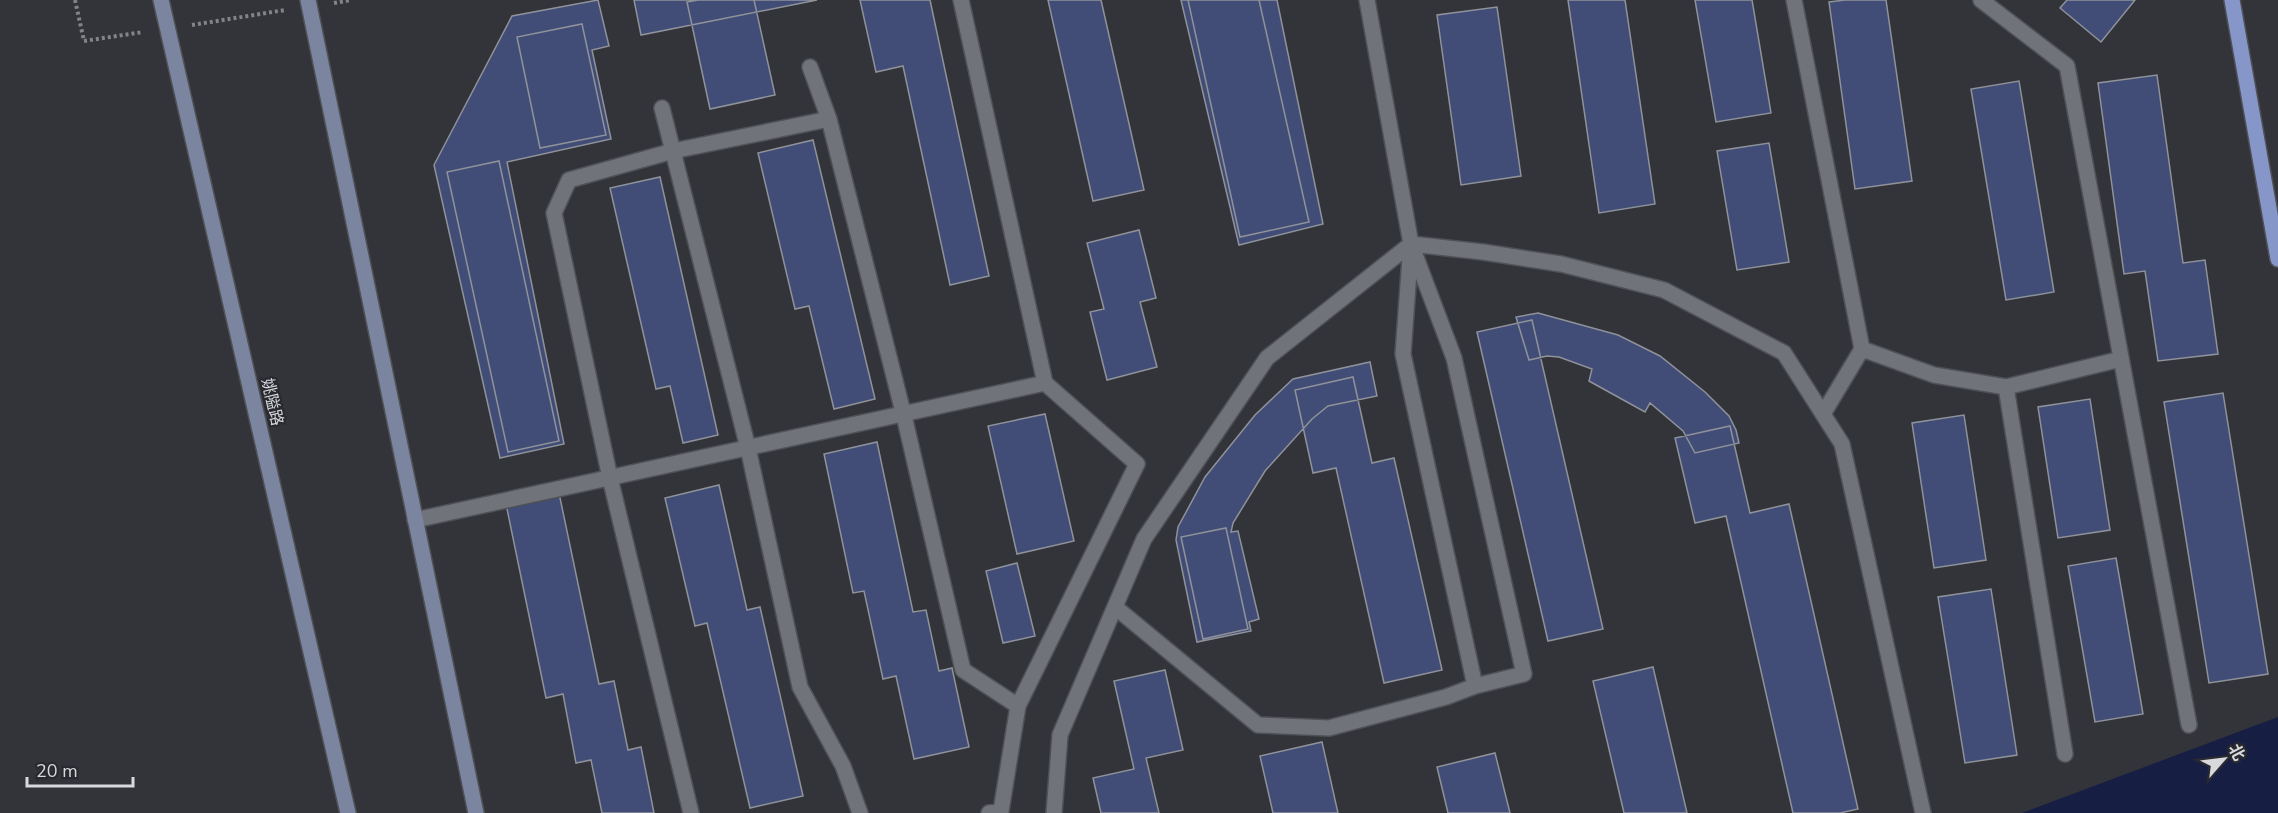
<svg xmlns="http://www.w3.org/2000/svg" width="2278" height="813" font-family="'Nunito Sans','Noto Sans SC',sans-serif">
<style>
.water{fill:#161e43}
.building{fill:#414d76;stroke:#8f9299;stroke-width:1.5}
.lines{fill:none;stroke-linecap:round;stroke-linejoin:round}
.service-casing{stroke:#4f5156;stroke-width:18}
.secondary-casing{stroke:#4f5156;stroke-width:18}
.primary-casing{stroke:#4f5156;stroke-width:18}
.path{stroke:#838489;stroke-width:4;stroke-dasharray:3 3;stroke-linecap:butt}
.service{stroke:#707379;stroke-width:15}
.secondary{stroke:#7b85a0;stroke-width:15}
.primary{stroke:#8796c8;stroke-width:15}
.labels{text-anchor:middle;dominant-baseline:central;stroke-width:4.5;stroke-linejoin:round;paint-order:stroke}
.street-label{font-size:16px;fill:#d8d9dd;stroke:#282a30}
</style>
<rect width="100%" height="100%" fill="#32343a"/>
<!-- water -->
<path class="water" d="M 2278,717 L 2278,813 L 2022,813 Z"/>
<!-- building -->
<path class="building" d="M 598,0 L 609,46 L 592,50 L 611,139 L 507,162 L 564,444 L 500,458 L 434,165 L 512,16 Z
M 634,0 L 817,0 L 641,35 Z
M 698,0 L 754,0 L 775,95 L 710,109 L 687,2 Z
M 860,0 L 930,0 L 989,276 L 950,285 L 903,66 L 876,72 Z
M 1048,0 L 1101,0 L 1144,190 L 1093,201 Z
M 1181,0 L 1277,0 L 1323,224 L 1239,245 Z
M 1188,0 L 1259,0 L 1309,222 L 1240,237 Z
M 1568,0 L 1625,0 L 1655,204 L 1599,213 Z
M 1695,0 L 1752,0 L 1771,113 L 1716,122 Z
M 1845,0 L 1886,0 L 1912,181 L 1855,189 L 1829,2 Z
M 2067,0 L 2135,0 L 2101,42 L 2060,8 Z
M 1497,7 L 1521,176 L 1461,185 L 1437,15 Z
M 582,24 L 606,135 L 540,148 L 517,37 Z
M 2157,75 L 2183,263 L 2205,260 L 2218,354 L 2158,361 L 2145,271 L 2124,274 L 2098,83 Z
M 2019,81 L 2054,292 L 2006,300 L 1971,89 Z
M 813,140 L 875,399 L 834,409 L 809,306 L 795,309 L 758,153 Z
M 1769,143 L 1789,262 L 1737,270 L 1717,151 Z
M 499,161 L 559,441 L 508,452 L 447,172 Z
M 660,177 L 718,435 L 683,443 L 670,386 L 656,389 L 610,188 Z
M 1139,230 L 1156,298 L 1140,302 L 1157,367 L 1107,380 L 1090,312 L 1104,309 L 1087,243 Z
M 1538,313 L 1618,335 L 1660,356 L 1705,392 L 1729,416 L 1736,430 L 1739,443 L 1695,453 L 1683,431 L 1650,403 L 1645,412 L 1589,381 L 1592,369 L 1559,357 L 1547,356 L 1529,360 L 1516,317 Z
M 1532,320 L 1603,629 L 1548,641 L 1477,332 Z
M 1370,362 L 1377,396 L 1328,406 L 1312,419 L 1265,471 L 1233,523 L 1231,532 L 1238,531 L 1259,619 L 1249,622 L 1251,631 L 1197,642 L 1176,540 L 1178,527 L 1205,477 L 1255,415 L 1293,379 Z
M 1353,377 L 1372,463 L 1394,458 L 1442,670 L 1384,683 L 1336,468 L 1313,473 L 1295,390 Z
M 2223,393 L 2268,674 L 2209,683 L 2164,402 Z
M 2090,399 L 2110,530 L 2058,538 L 2038,407 Z
M 1045,414 L 1074,541 L 1017,554 L 988,426 Z
M 1964,415 L 1986,560 L 1934,568 L 1912,423 Z
M 1730,426 L 1750,513 L 1789,504 L 1858,809 L 1840,813 L 1793,813 L 1726,516 L 1695,523 L 1675,438 Z
M 877,442 L 913,612 L 926,610 L 939,671 L 952,668 L 969,747 L 914,759 L 896,676 L 883,679 L 864,591 L 853,593 L 824,454 Z
M 719,485 L 747,610 L 760,607 L 803,796 L 750,808 L 707,623 L 695,626 L 665,498 Z
M 559,493 L 599,684 L 614,681 L 628,750 L 641,747 L 654,813 L 602,813 L 591,760 L 576,763 L 563,694 L 546,698 L 506,504 Z
M 1226,528 L 1248,629 L 1203,639 L 1181,537 Z
M 2116,558 L 2143,714 L 2095,722 L 2068,566 Z
M 1017,563 L 1035,636 L 1003,643 L 986,571 Z
M 1991,589 L 2017,755 L 1965,763 L 1938,597 Z
M 1653,667 L 1687,813 L 1624,813 L 1593,681 Z
M 1165,670 L 1183,750 L 1146,758 L 1159,813 L 1101,813 L 1093,778 L 1134,769 L 1114,681 Z
M 1322,742 L 1338,813 L 1273,813 L 1260,756 Z
M 1495,753 L 1510,813 L 1448,813 L 1437,767 Z"/>
<g class="lines">
<!-- service casing -->
<g class="service-casing">
<path id="service" d="M 1794,0 L 1862,349 L 1823,414
M 1981,0 L 2067,66 L 2189,725
M 810,67 L 829,119 L 905,420 L 963,670 L 1018,706 L 1137,464 L 1045,383
M 662,108 L 748,448 L 800,687 L 843,766 L 860,813
M 1411,244 L 1454,358 L 1524,674 L 1475,686 L 1403,354 Z
M 1411,244 L 1483,252 L 1561,264 L 1664,290 L 1784,353 L 1842,444 L 1923,813
M 1862,349 L 1934,375 L 2006,387 L 2121,359
M 2006,387 L 2065,754
M 415,520 L 1045,383 L 961,0
M 1115,607 L 1258,725 L 1329,728 L 1446,697 L 1475,686
M 691,813 L 610,478 L 554,213 L 569,180 L 673,151 L 829,119
M 989,813 L 1001,811 L 1018,706
M 1054,813 L 1060,735 L 1144,539 L 1267,358 L 1411,244 L 1367,0"/>
</g>
<!-- secondary casing -->
<g class="secondary-casing">
<path id="secondary" d="M 161,0 L 348,813
M 308,0 L 476,813"/>
</g>
<!-- primary casing -->
<g class="primary-casing">
<path id="primary" d="M 2232,0 L 2278,259"/>
</g>
<!-- path -->
<path class="path" d="M 75,0 L 84,41 L 143,32
M 334,3 L 351,0
M 192,25 L 285,10"/>
<!-- service -->
<use href="#service" class="service"/>
<!-- secondary -->
<use href="#secondary" class="secondary"/>
<!-- primary -->
<use href="#primary" class="primary"/>
</g>
<g class="labels">
<!-- street labels -->
<g class="street-label">
<text transform="translate(272 402) rotate(77)">姚隘路</text>
</g>
</g>
<!-- north arrow -->
<g transform="translate(2224 759) rotate(62)" stroke="#282a30" stroke-width="4.5" paint-order="stroke">
<path d="M0-4.5L10 22L0 15L-10 22Z" fill="#d8d9dd"/>
<text y="-9" font-size="16" font-weight="bold" text-anchor="middle" fill="#d8d9dd">北</text>
</g>
<!-- scale -->
<path d="M27 777v9h106v-9" fill="none" stroke="#d8d9dd" stroke-width="3"/>
<text x="36" y="777" font-size="18" fill="#d8d9dd" stroke="#282a30" stroke-width="4.5" paint-order="stroke">20 m</text>
</svg>
